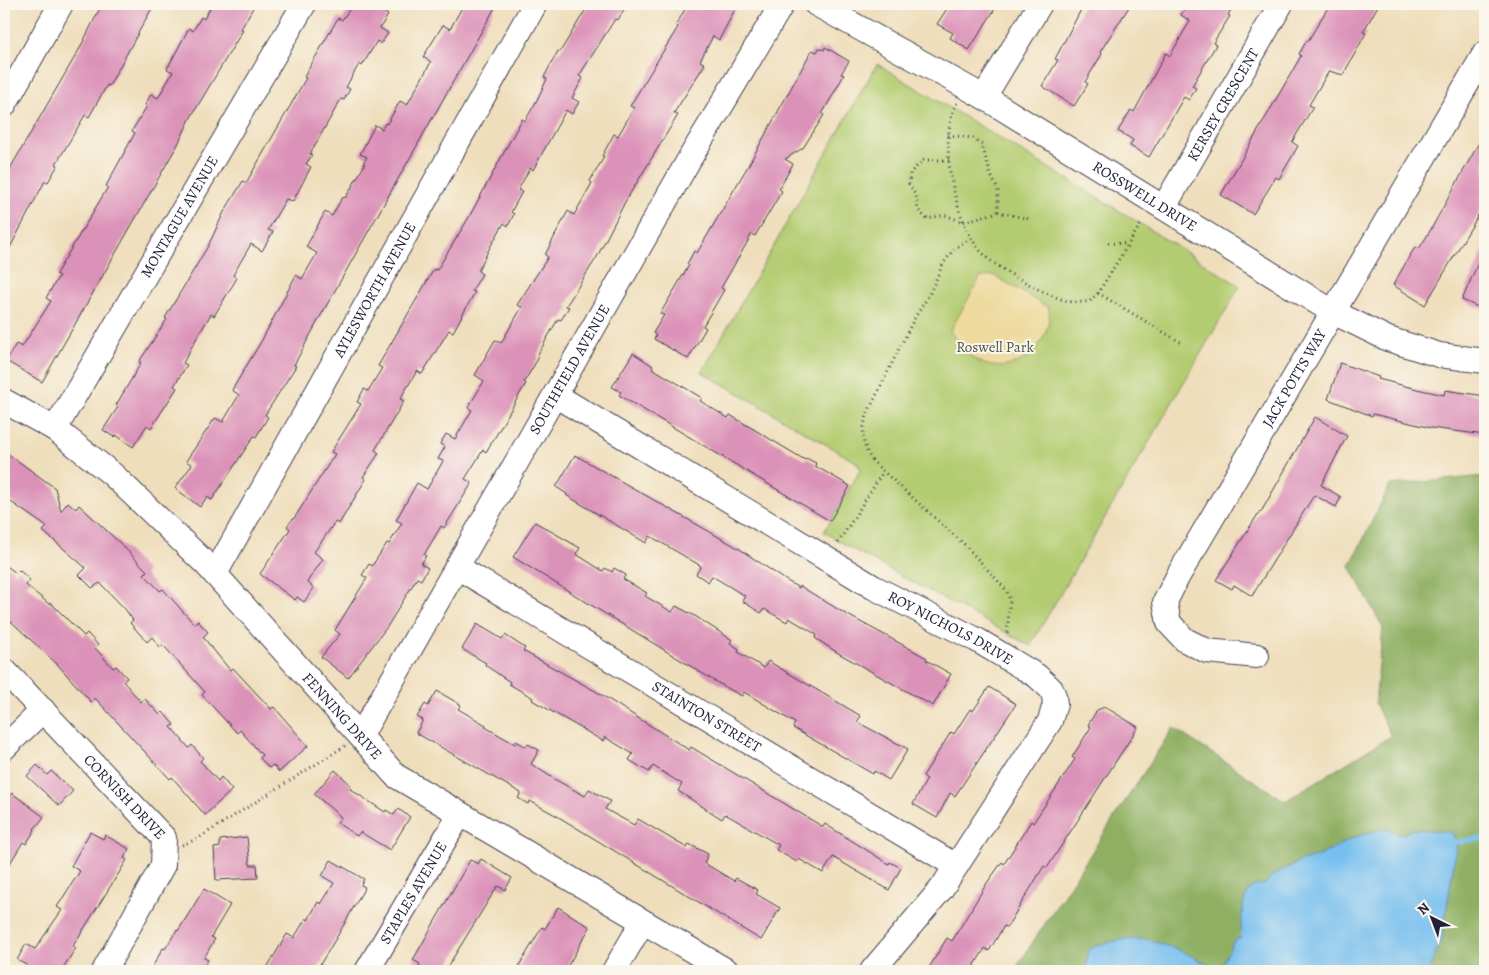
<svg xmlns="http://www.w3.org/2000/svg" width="1489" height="975" font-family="Alegreya,serif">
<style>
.green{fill:#b4cc71;stroke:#6b7756}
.forest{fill:#8fb063;stroke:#58694f}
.sand{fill:#eeda9e;stroke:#887e6c}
.water{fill:#77bfef;stroke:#4c7095}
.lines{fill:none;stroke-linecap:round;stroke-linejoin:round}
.stream{stroke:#77bfef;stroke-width:5}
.building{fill:#db92b8}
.minor-casing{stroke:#413e4e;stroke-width:26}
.path{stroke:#413e4e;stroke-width:3;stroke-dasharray:1 4;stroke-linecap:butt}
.minor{stroke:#fff;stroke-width:24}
.labels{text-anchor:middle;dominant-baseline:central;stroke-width:4;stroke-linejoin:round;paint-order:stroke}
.street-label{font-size:15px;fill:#22223b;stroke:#fbf7ec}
.park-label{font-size:15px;fill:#4e554b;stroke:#fbf7ec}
</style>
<rect width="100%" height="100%" fill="#fbf7ec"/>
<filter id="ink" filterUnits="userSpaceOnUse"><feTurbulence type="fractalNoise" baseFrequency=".02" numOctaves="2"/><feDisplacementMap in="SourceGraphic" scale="10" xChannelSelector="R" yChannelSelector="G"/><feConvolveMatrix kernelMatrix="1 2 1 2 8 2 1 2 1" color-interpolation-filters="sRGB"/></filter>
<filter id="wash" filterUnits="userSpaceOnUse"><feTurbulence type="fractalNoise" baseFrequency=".0096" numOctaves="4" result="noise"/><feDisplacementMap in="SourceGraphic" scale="20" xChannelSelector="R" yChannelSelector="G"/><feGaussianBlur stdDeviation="1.12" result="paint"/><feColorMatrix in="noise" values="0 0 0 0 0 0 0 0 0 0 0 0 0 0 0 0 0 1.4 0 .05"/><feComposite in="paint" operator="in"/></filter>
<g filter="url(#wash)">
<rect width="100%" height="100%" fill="#efdebc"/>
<!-- green -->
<path class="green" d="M 877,64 L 1141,224 L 1240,286 L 1030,646 C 962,607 891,573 824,532 L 861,469 L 856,462 L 702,372 Z"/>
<!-- forest -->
<path class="forest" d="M 1485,476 L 1485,971 L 1014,971 L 1173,728 L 1285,801 L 1391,736 L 1375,703 L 1383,628 L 1350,566 L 1390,485 Z"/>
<!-- sand -->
<path class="sand" d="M 993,275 L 1049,308 C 1053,345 1015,379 980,362 C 964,354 960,344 950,331 L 980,278 Z"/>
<!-- water -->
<path class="water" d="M 1386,828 L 1401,835 L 1413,829 L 1451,832 L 1457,842 L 1442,939 L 1428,971 L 1086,971 L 1088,951 L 1097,945 L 1126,939 L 1146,939 L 1177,949 L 1216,968 L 1223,962 L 1235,939 L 1240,939 C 1243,922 1238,882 1264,885 L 1273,875 L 1299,862 L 1321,855 L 1352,838 Z"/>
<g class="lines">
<!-- stream -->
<path class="stream" d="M 1457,842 L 1485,838"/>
</g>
<g id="blocks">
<!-- building -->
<path class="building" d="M 102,4 L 144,4 L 152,8 L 109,86 L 107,85 L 89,117 L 85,115 L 56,164 L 58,165 L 48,182 L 45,181 L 4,259 L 4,179 L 80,48 Z
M 212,4 L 255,4 L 241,29 L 243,30 L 191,117 L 178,144 L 42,382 L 6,361 L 16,344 L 22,347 L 51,301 L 46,298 L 59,276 L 56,274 L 108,187 L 106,186 L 135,133 L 132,131 L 147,106 L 145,105 L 151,94 L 158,98 L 173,72 L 167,69 L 182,41 L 189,28 L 193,31 L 201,17 L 204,19 Z
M 353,4 L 390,4 L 384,12 L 388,15 L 380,28 L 388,33 L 381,44 L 377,41 L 362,66 L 359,64 L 346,87 L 350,89 L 344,100 L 341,99 L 310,154 L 312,155 L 306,164 L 311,167 L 293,201 L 286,199 L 268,230 L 273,232 L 262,251 L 251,244 L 233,275 L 237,278 L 214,316 L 211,314 L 195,341 L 183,363 L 187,365 L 174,386 L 177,388 L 151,428 L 147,425 L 133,447 L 116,435 L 114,437 L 103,430 L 118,407 L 116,405 L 141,363 L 139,362 L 167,319 L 165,318 L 208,246 L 224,212 L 243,181 L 246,183 L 289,108 L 306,78 L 304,77 L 338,18 L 342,20 Z
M 464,4 L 497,4 L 320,317 L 294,365 L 296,366 L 265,415 L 268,417 L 256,437 L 254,436 L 212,500 L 207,497 L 200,507 L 175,488 L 192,465 L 186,461 L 215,418 L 223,422 L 239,395 L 232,390 L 262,340 L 296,275 L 302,279 L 317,253 L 306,247 L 325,212 L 332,216 L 342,198 L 346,197 L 365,164 L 363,163 L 367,157 L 360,154 L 375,125 L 382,129 L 385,123 L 387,124 L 400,101 L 407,105 L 431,62 L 423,57 L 443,25 L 450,29 Z
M 589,4 L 627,4 L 618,20 L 615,19 L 579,76 L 583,78 L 572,98 L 579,102 L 572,114 L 566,110 L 533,170 L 530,168 L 518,190 L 522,192 L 511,212 L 514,214 L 508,226 L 504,223 L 489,249 L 478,271 L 482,274 L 472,291 L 475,292 L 453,332 L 449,330 L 422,374 L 417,371 L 400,399 L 404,401 L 375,450 L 379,453 L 363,477 L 366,479 L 339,524 L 335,522 L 314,552 L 323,559 L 307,582 L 314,588 L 304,602 L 297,597 L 295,600 L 260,574 L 290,529 L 287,526 L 295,517 L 335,454 L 331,452 L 361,404 L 357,402 L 364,389 L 368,391 L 382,368 L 378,366 L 386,352 L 434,269 L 437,270 L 468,219 L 522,119 L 525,121 L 537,100 L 547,79 L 544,77 L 558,51 L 560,52 Z
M 688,4 L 738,4 L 719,40 L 713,36 L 700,61 L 705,64 L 674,113 L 678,115 L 670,128 L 625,202 L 597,257 L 566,306 L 569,307 L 561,320 L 558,319 L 537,356 L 539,357 L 524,382 L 526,383 L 498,432 L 486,452 L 483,450 L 465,479 L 472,483 L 444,528 L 441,526 L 424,555 L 426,556 L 421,564 L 428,568 L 421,580 L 417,578 L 387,627 L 348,678 L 321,657 L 340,634 L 335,630 L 367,578 L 362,575 L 369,564 L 372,566 L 387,543 L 389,544 L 402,523 L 396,520 L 417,483 L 427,489 L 443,461 L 438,459 L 445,447 L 440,444 L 446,434 L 455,439 L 472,410 L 468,408 L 484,381 L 475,375 L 495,340 L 501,343 L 522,307 L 517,305 L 548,257 L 545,255 L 561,224 L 568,211 L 574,215 L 592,183 L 590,181 L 604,157 L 602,156 L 614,134 L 618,136 L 634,108 L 630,106 L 678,27 L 676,25 Z
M 950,4 L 998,4 L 969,50 L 950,38 L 953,33 L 937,24 Z
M 1084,4 L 1131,4 L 1100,52 L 1102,54 L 1085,82 L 1088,84 L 1074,106 L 1042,86 L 1058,60 L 1055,59 Z
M 1188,4 L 1234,4 L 1228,15 L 1230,16 L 1213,43 L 1216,45 L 1192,86 L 1196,88 L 1189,100 L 1184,97 L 1149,157 L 1130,146 L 1133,140 L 1118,131 L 1131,110 L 1134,112 L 1166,53 L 1170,56 L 1190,21 L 1181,15 Z
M 1330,4 L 1379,4 L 1363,32 L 1366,33 L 1343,75 L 1329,71 L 1309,105 L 1313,107 L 1292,142 L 1298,146 L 1279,179 L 1276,177 L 1253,214 L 1221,195 L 1301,56 L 1299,54 L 1307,40 L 1308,41 Z
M 825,47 L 849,61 L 841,74 L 844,75 L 822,114 L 824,115 L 803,148 L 785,159 L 793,164 L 779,189 L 782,191 L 755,236 L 752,234 L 721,288 L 724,290 L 703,326 L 706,328 L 688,359 L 654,339 L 656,335 L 653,333 L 664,315 L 660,314 L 689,265 L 687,264 L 694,251 L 697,253 L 748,166 L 812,50 L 817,52 L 819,48 L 824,50 Z
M 1485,132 L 1485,204 L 1425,305 L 1393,285 L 1415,247 L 1419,249 L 1430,231 Z
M 1485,247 L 1485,310 L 1462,300 Z
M 633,353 L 653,366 L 652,368 L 702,398 L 700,401 L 728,418 L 730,415 L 805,460 L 806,458 L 816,463 L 815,466 L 850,486 L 830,521 L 619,395 L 621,392 L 612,387 Z
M 1340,363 L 1379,377 L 1378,379 L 1417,389 L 1444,395 L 1445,390 L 1485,396 L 1485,435 L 1431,428 L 1373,414 L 1372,416 L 1328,399 Z
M 1315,417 L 1347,436 L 1321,485 L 1341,497 L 1336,507 L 1314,495 L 1252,596 L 1234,585 L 1232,589 L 1216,580 L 1260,511 L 1261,512 Z
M 4,451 L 55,488 L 61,511 L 68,502 L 76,509 L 79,505 L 121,544 L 147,571 L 144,574 L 160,591 L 163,589 L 194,624 L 198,621 L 208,632 L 203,637 L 230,670 L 233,668 L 271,709 L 274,707 L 308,746 L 279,772 L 273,765 L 269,768 L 260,758 L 262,755 L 240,730 L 237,733 L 202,695 L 205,692 L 163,645 L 160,647 L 152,637 L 147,642 L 130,623 L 133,620 L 125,609 L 100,583 L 92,588 L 79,575 L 86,568 L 43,531 L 47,527 L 4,497 Z
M 575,455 L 738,548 L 787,581 L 799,588 L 800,586 L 844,613 L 927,658 L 926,660 L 951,674 L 933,706 L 838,653 L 815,638 L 817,635 L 789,618 L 787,622 L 764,609 L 761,613 L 742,601 L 745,596 L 712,576 L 708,582 L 696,574 L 701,566 L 650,536 L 646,543 L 566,495 L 567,494 L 556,487 Z
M 535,522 L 580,548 L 576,554 L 603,571 L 605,568 L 612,572 L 614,568 L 626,575 L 623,579 L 647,593 L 645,596 L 672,612 L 676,606 L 695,616 L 732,640 L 730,643 L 739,649 L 738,652 L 764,668 L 768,661 L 861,716 L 857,722 L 908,749 L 889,780 L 874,771 L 873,774 L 793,728 L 795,723 L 744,692 L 742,696 L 718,683 L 513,557 Z
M 4,564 L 16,573 L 19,570 L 30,580 L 26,585 L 49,604 L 51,603 L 84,636 L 87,633 L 98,645 L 95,648 L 113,668 L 116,666 L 127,678 L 123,681 L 141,702 L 145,699 L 160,715 L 163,712 L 174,725 L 171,727 L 189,748 L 192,745 L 203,758 L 200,761 L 218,781 L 221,777 L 232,790 L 205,815 L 172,777 L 170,779 L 95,698 L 91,702 L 57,664 L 4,615 Z
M 477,624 L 502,639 L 505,635 L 525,648 L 523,651 L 597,692 L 689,750 L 691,747 L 823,827 L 825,824 L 889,864 L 890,862 L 901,868 L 889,890 L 833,857 L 823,873 L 799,859 L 797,862 L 776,850 L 779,845 L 725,814 L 722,819 L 678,791 L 682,784 L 653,766 L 649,772 L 629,760 L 633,754 L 605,737 L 603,741 L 532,700 L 533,698 L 509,684 L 510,682 L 485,665 L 486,663 L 462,649 Z
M 989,687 L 1016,704 L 955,796 L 950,793 L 937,818 L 913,804 L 927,779 L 923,776 L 951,732 L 954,734 L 970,709 L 973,711 Z
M 437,691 L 461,705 L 458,709 L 486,725 L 485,727 L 515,744 L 516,741 L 526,747 L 528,744 L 539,750 L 531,764 L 556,780 L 585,796 L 589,789 L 610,801 L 605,809 L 634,825 L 638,819 L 687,848 L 689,844 L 708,854 L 704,863 L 734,881 L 736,878 L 758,890 L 756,894 L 780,908 L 761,940 L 557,816 L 530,801 L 528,804 L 518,798 L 521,793 L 416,733 L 423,720 L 417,717 L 425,704 L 428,706 Z
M 1105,707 L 1138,727 L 1047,868 L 1044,866 L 1007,927 L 1004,926 L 989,951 L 985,948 L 971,971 L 927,971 L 947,938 L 952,941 L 987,883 L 1002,862 L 1004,864 L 1031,821 L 1033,823 L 1053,793 L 1075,759 L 1072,757 L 1091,727 L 1088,725 L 1097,710 Z
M 37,765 L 47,775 L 51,771 L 73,791 L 59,806 L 27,776 Z
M 335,770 L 352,786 L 350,789 L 385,812 L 386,810 L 394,815 L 398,809 L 410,817 L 390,850 L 360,832 L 357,836 L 337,823 L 341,817 L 314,794 Z
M 12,793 L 44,817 L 34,829 L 35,830 L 26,844 L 23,842 L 4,873 L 4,804 Z
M 90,832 L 103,839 L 105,835 L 129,849 L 124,858 L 127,860 L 73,946 L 76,948 L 61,971 L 25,971 L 28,966 L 17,960 L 26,944 L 35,949 L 62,910 L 57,907 L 80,871 L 71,866 Z
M 247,837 L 250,865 L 257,865 L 258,878 L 216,880 L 214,848 L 220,847 L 220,840 Z
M 481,859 L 512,878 L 505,890 L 498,886 L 495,890 L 445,971 L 416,971 L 420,964 L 413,960 L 435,921 L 470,860 L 478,864 Z
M 331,860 L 364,879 L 361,885 L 365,887 L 338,935 L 316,971 L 265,971 L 287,934 L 294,938 L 306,918 L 308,920 L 318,902 L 321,904 L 334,883 L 322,876 Z
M 204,889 L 230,905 L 211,937 L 215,939 L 204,958 L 208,960 L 201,971 L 150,971 L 163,948 L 165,949 L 177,930 L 178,931 Z
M 558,907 L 590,927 L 565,971 L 516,971 L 542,927 L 545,929 Z"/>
</g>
</g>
<g filter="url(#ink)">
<use href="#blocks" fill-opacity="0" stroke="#413e4e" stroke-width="1"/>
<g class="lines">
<!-- minor casing -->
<g class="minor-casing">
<g id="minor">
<path id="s1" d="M 816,4 L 984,97 L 1333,312 L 1388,339 L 1439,355 L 1485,361"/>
<path d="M 984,97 L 1040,4"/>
<path d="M 4,105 L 61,4"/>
<path id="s2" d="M 1164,207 L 1281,4"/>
<path id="s3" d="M 555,395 L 873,587 L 977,640 L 1037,676 L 1051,689 L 1054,696 L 1055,704 L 1050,721 L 942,888 L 872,971"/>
<path id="s4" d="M 4,401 L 55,429 L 112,474 L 206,564 L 396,776 L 727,971"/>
<path id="s5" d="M 55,429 L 304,4"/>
<path id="s6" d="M 457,567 L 956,866"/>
<path id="s7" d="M 215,574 L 535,4"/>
<path id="s8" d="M 1257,656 L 1207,651 L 1185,640 L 1169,623 L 1165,602 L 1178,576 L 1485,53"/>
<path id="s9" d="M 4,670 L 164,838 L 163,865 L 104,971"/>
<path id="s10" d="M 361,735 L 690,158 L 782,4"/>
<path d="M 4,748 L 43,710"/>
<path id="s11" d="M 367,971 L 460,814"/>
<path d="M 614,971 L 642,923"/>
</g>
</g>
<!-- path -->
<path class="path" d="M 957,103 C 937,138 954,219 979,249 C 993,266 1013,275 1032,286 C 1049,295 1070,306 1090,301 L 1098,293 L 1142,222
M 948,135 L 973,138 L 982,145 L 990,173 L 998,190 L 998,212
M 949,160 L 923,160 L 910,173 L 909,184 L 916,196 L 918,210 L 927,219 L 945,215 L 963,222 L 998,212 L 1029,219
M 971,238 L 955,248 L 943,264 L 929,295 L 914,319 L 870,408 C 861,428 860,443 873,462 L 965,545 L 1007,591 L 1010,600 L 1007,635
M 1108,243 L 1128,244
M 1098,293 L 1182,343
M 838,543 L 883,472
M 182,845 L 197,839 L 345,746"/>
<!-- minor -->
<use href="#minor" class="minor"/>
</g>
</g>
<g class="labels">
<!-- street labels -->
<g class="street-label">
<text stroke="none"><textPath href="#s2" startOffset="118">KERSEY CRESCENT</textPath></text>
<text stroke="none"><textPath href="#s1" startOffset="381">ROSSWELL DRIVE</textPath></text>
<text stroke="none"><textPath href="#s5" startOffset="246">MONTAGUE AVENUE</textPath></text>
<text stroke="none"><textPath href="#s7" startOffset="326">AYLESWORTH AVENUE</textPath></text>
<text stroke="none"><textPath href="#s10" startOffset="421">SOUTHFIELD AVENUE</textPath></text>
<text stroke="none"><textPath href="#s8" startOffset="378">JACK POTTS WAY</textPath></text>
<text stroke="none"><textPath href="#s3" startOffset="459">ROY NICHOLS DRIVE</textPath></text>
<text stroke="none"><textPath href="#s4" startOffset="465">FENNING DRIVE</textPath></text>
<text stroke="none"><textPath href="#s6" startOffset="291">STAINTON STREET</textPath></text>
<text stroke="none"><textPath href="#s9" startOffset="175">CORNISH DRIVE</textPath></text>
<text stroke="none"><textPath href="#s11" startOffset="91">STAPLES AVENUE</textPath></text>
</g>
<!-- park labels -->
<g class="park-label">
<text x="995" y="347">Roswell Park</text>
</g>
</g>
<!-- margin -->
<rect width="1489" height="975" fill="none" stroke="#fbf7ec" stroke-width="20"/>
<!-- north arrow -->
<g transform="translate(1432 918) rotate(318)" stroke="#fbf7ec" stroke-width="4" paint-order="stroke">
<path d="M0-4L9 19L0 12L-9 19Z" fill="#22223b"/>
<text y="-8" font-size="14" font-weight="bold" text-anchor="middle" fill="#22223b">N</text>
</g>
</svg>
